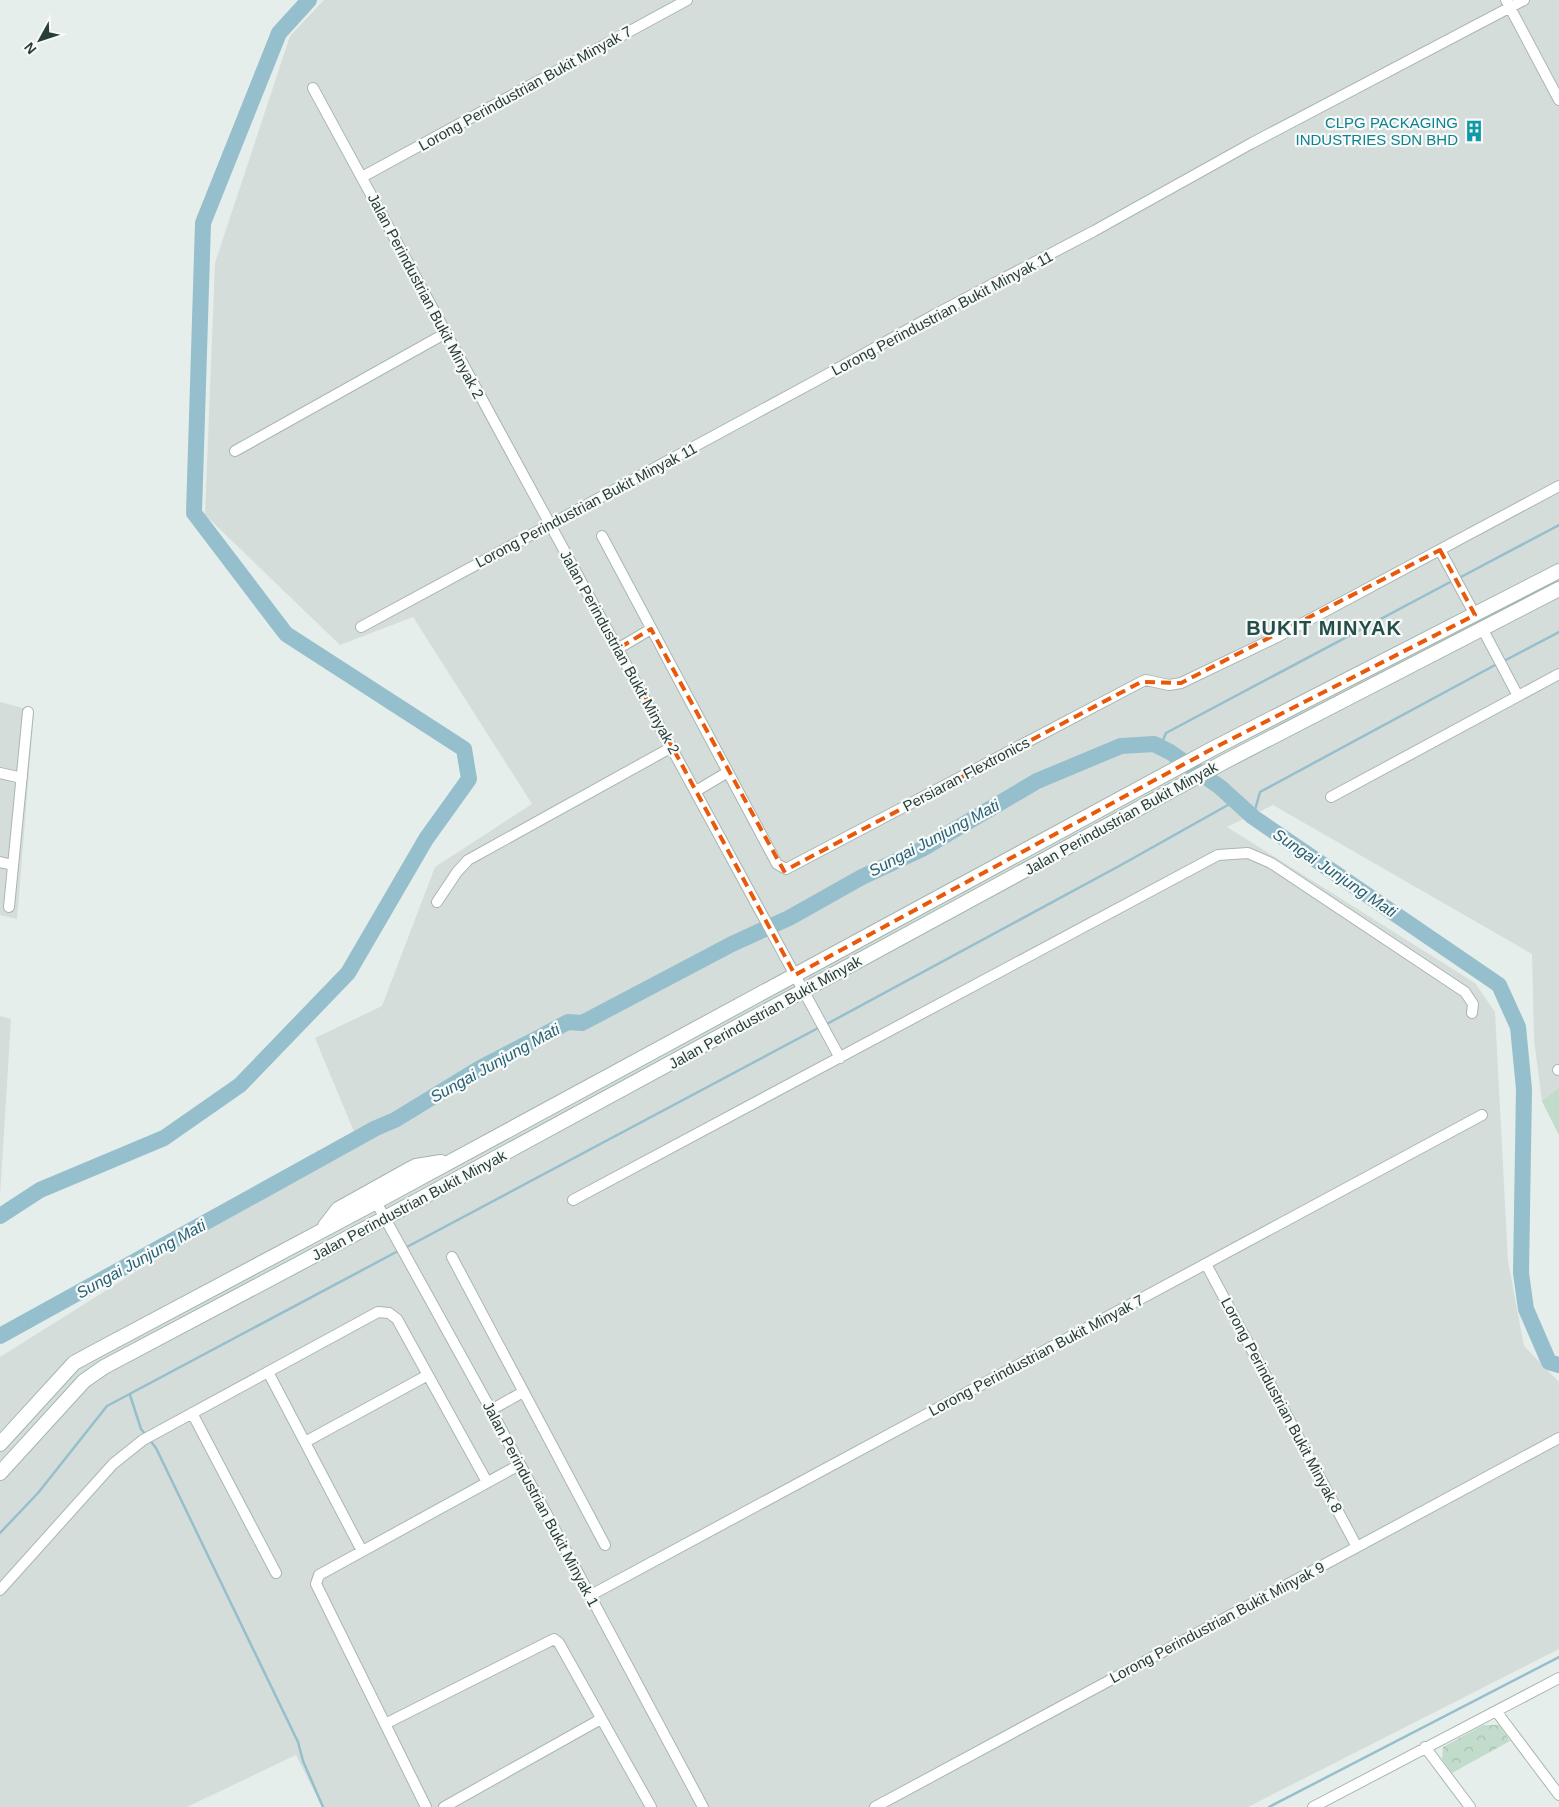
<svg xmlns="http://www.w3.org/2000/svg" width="1559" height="1807" font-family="Arial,sans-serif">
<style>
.built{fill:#d5ddda}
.grass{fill:#c2dccb}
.park{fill:url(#park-crowns)}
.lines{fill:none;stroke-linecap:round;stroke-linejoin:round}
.stream{stroke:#95bfcc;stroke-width:2.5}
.river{stroke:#95bfcc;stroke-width:16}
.street-casing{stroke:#a9b6b2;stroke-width:12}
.secondary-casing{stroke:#a3b5b0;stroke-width:16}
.street{stroke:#fff;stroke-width:10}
.secondary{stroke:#fff;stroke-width:14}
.marked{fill:none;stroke:#e8590c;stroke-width:4;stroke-dasharray:10 6;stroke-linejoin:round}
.labels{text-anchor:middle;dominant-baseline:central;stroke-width:4.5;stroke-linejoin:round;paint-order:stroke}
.street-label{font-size:15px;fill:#273e3a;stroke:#f7faf9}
.culture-label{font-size:15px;fill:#0d838f;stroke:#f7faf9;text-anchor:end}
.water-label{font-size:16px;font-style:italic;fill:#276074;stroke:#f7faf9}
.district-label{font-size:20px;font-weight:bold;letter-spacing:1px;fill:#254e48;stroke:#f7faf9}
</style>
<defs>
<pattern id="park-crowns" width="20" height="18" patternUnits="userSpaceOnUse" patternTransform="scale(1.25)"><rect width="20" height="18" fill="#c2dccb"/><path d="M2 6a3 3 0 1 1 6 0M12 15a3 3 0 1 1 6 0" fill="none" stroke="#a7beaf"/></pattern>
</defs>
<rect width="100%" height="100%" fill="#e6eeeb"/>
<!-- built -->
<path class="built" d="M 324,0 L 1559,0 L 1559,1135 L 1542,1101 L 1534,1040 L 1532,954 L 1273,805 L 1227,827 L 1475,983 L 1495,1012 L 1508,1261 L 1524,1346 L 1559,1382 L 1559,1649 L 1248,1807 L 322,1807 L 296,1755 L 187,1807 L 0,1807 L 0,1357 L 355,1134 L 315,1038 L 382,1006 L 435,867 L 532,804 L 413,617 L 340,645 L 205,515 L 215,263 L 290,36 Z
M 0,702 L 34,711 L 17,919 L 0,915 Z
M 0,1016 L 11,1019 L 0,1197 Z"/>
<!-- grass -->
<path class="grass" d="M 1559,1088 L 1559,1135 L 1542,1101 Z"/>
<!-- park -->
<path class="park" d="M 1483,1725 L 1499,1725 L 1510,1741 L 1452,1773 L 1442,1759 L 1443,1747 Z"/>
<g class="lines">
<!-- stream -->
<path class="stream" d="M 1459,578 L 1559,525
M 1502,662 L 1559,632
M 1160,747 L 1166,733 L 1454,580
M 1253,817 L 1260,792 L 1497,664
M 825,1025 L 1121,865 L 1235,801
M 405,1248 L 820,1027
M 130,1395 L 141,1429 L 146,1435
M 149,1439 L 156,1448 L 298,1742 L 303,1761 L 323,1807
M 0,1533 L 38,1493 L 107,1406 L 400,1250
M 1269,1807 L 1559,1657"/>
<!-- river -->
<path class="river" d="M 0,1216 L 40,1190 L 164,1138 L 240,1085 L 348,973 L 426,839 L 469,779 L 464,749 L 286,634 L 194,513 L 203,223 L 279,33 L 309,0
M 0,1336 L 376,1128 L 395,1120 L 480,1068 L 538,1038 L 568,1022 L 582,1023 L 732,944 L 789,918 L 862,877 L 922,849 L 1037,781 L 1121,746 L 1154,744 L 1170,752 L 1220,787 L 1253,817 L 1499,985 L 1518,1027 L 1524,1089 L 1521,1273 L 1526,1309 L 1549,1362 L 1559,1365"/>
<!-- street casing -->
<g class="street-casing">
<path id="street" d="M 1506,0 L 1559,100
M 313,88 L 840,1058
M 362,177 L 687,0
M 235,451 L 446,333
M 602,536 L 777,864 L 786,869 L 1141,682 L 1146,680 L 1169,685 L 1181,683 L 1277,637 L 1559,486
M 1440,550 L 1475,615
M 361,627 L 819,379 L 934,315 L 1094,231 L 1252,143 L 1524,0
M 1483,630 L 1518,696
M 619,648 L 651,629
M 0,773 L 22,778
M 696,791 L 728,772
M 1331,797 L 1559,674
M 0,862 L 13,865
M 437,902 L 457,872 L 468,860 L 672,747
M 9,907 L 28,712
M 1558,1070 L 1559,1070
M 573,1200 L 1218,855 L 1248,853 L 1271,863 L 1465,992 L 1473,1004 L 1472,1013
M 376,1202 L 491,1410 L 703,1807
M 452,1257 L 605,1545
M 1206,1264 L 1357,1547
M 268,1372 L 362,1551
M 491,1410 L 523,1392
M 192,1413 L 276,1573
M 305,1442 L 428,1375
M 0,1590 L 113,1464 L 143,1440 L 378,1312 L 389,1313 L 397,1319 L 487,1482
M 591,1595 L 1482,1115
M 1496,1711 L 1559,1795
M 385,1724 L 554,1639 L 559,1643 L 651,1807
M 1425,1747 L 1470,1807
M 426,1807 L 316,1584 L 319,1575 L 519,1465
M 444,1807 L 601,1719
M 875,1807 L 1559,1438
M 1313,1807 L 1559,1678"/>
</g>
<!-- secondary casing -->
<g class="secondary-casing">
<path id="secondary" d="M 325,1226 L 338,1209 L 408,1170 L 416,1166 L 441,1162
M 0,1444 L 74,1363 L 96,1351 L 376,1202 L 1212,749 L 1559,571
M 0,1473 L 84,1381 L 104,1367 L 385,1218 L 1226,761 L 1559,589"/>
</g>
<!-- street -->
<use href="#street" class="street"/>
<!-- secondary -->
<use href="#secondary" class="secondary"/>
</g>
<!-- marked area -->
<path class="marked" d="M 1440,550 L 1475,615 L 1212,749 L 795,975 L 619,648 L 651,629 L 784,871 L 1141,682 L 1181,683 Z"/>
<!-- icons -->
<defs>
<g id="building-bare" transform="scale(1.725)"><path d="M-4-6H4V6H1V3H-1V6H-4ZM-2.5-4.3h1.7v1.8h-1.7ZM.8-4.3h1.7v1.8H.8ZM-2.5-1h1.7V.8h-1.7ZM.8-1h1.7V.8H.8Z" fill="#0f9aa8" stroke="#f7faf9" stroke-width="2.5" paint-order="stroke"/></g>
</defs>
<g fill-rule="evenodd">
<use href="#building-bare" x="1474" y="131"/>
</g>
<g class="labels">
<!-- street labels -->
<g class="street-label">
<text transform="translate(525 88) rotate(-29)">Lorong Perindustrian Bukit Minyak 7</text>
<text transform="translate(426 296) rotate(62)">Jalan Perindustrian Bukit Minyak 2</text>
<text transform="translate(942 313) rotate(-28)">Lorong Perindustrian Bukit Minyak 11</text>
<text transform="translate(586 505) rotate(-28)">Lorong Perindustrian Bukit Minyak 11</text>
<text transform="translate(620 652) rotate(61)">Jalan Perindustrian Bukit Minyak 2</text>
<text transform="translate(966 774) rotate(-28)">Persiaran Flextronics</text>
<text transform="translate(1121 818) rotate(-29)">Jalan Perindustrian Bukit Minyak</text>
<text transform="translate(765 1012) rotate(-29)">Jalan Perindustrian Bukit Minyak</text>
<text transform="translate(409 1205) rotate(-28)">Jalan Perindustrian Bukit Minyak</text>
<text transform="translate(1036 1355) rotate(-28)">Lorong Perindustrian Bukit Minyak 7</text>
<text transform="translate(1282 1405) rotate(62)">Lorong Perindustrian Bukit Minyak 8</text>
<text transform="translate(541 1504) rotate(62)">Jalan Perindustrian Bukit Minyak 1</text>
<text transform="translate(1217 1622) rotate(-28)">Lorong Perindustrian Bukit Minyak 9</text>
</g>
<!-- culture labels -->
<g class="culture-label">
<text x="1458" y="122">CLPG PACKAGING<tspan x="1458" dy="17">INDUSTRIES SDN BHD</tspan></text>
</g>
<!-- water labels -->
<g class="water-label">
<text transform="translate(934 838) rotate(-28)">Sungai Junjung Mati</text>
<text transform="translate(1335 873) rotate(34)">Sungai Junjung Mati</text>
<text transform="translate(495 1063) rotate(-29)">Sungai Junjung Mati</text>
<text transform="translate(141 1259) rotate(-29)">Sungai Junjung Mati</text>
</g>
<!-- district labels -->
<g class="district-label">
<text x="1324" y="628">BUKIT MINYAK</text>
</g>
</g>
<!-- north arrow -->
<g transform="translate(40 40) rotate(230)" stroke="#f7faf9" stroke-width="4" paint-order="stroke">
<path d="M0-4L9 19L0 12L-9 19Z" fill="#273e3a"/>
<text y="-8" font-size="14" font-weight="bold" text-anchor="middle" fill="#273e3a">N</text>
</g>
</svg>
